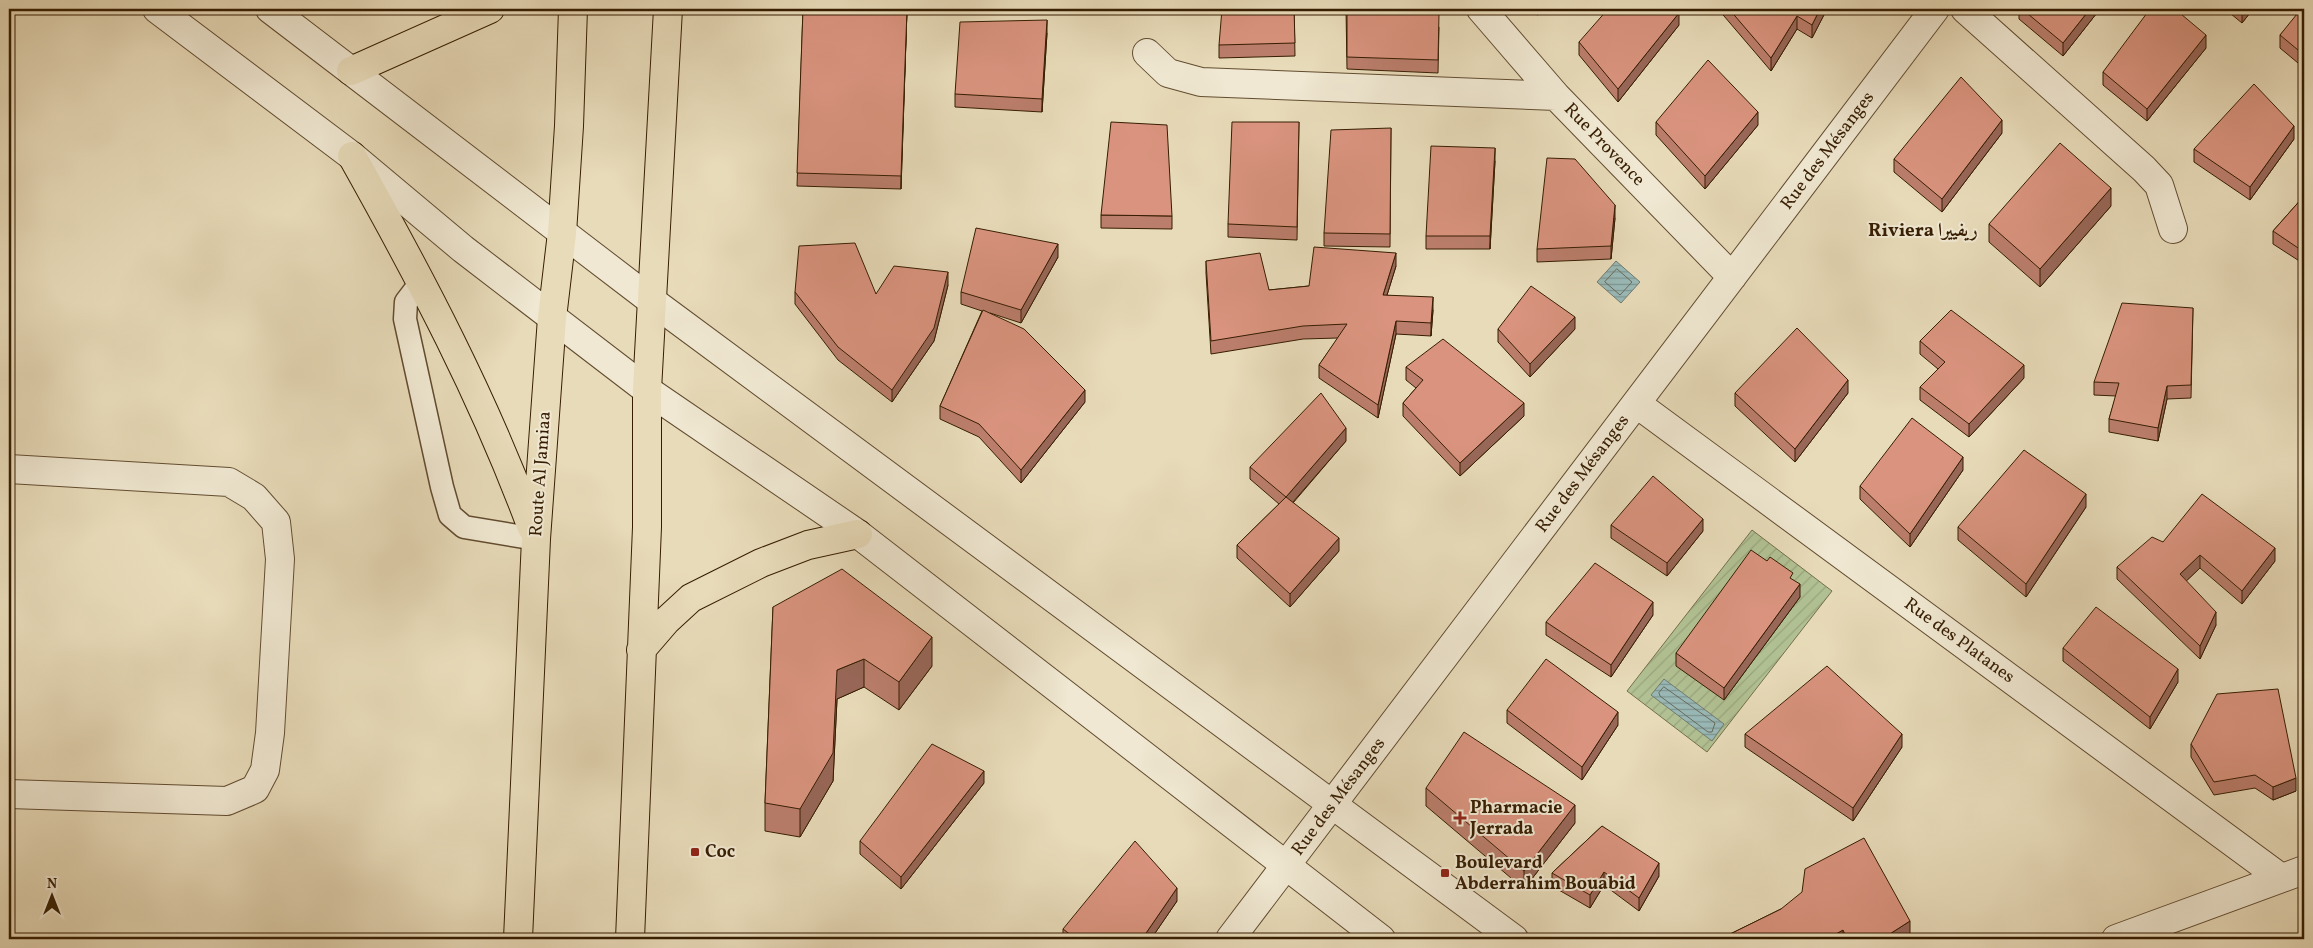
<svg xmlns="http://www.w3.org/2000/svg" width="2313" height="948" font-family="Vollkorn,Amiri,serif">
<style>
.garden{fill:url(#garden-furrows);stroke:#746f4a}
.water{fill:url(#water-rules);stroke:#717b6f}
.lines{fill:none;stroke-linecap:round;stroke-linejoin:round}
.shore{stroke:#686b5c;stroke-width:1}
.service-casing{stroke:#624c30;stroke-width:25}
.minor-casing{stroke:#624c30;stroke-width:30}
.tertiary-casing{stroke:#624c30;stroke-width:30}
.primary-casing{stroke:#361d02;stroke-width:30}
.service{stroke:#f0e8d2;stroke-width:22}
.minor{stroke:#f0e8d2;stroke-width:28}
.tertiary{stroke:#f0e8d2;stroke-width:28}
.primary{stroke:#e8dbb9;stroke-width:28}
.wall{fill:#bb7e6c;stroke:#361d02}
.shaded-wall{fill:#986758;stroke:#361d02}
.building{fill:#d9937e;stroke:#361d02}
.poi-dot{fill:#8f2418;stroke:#f0e8d2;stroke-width:2}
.labels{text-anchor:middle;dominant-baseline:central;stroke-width:4;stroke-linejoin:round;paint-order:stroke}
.street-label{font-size:18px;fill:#361d02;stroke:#f0e8d2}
.poi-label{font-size:18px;font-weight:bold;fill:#361d02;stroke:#f0e8d2;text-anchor:start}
.neighbourhood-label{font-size:19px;font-weight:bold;fill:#361d02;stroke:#f0e8d2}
</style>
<defs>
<pattern id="garden-furrows" width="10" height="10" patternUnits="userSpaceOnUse" patternTransform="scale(1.25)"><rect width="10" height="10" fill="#b1c193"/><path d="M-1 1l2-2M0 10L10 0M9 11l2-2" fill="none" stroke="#99a57d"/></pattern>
<pattern id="water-rules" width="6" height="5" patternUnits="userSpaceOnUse" patternTransform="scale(1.25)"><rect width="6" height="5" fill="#99b9b7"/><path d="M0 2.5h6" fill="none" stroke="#7e9693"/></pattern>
</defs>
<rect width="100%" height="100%" fill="#e8dbb9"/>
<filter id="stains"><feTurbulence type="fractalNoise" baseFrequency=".004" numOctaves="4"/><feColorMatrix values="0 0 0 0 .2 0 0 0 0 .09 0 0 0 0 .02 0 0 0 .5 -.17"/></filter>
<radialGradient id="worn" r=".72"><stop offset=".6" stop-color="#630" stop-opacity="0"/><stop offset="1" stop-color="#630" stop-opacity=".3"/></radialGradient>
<!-- garden -->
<path class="garden" d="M 1752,530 L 1832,591 L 1707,752 L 1627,691 Z"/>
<!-- water -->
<path class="water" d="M 1616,261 L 1640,282 L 1621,303 L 1597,282 Z
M 1664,679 L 1724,724 L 1712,741 L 1651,695 Z"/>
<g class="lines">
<!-- shore -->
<path class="shore" d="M 1617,269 L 1632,282 L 1620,295 L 1605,282 Z
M 1664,687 L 1715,723 L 1712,732 L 1708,732 L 1660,696 L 1659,693 Z"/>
<!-- service casing -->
<g class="service-casing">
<path id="service" d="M 422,281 L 406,302 L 405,319 L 442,487 L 450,515 L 464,527 L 536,539"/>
</g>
<!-- minor casing -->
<g class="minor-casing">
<path id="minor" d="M 1481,9 L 1556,96 L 1732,277
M 1965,9 L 2144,169 L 2159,185 L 2173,229
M 1147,53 L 1168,73 L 1201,82 L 1556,96
M 1637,404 L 2281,878
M 9,469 L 229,482 L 254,497 L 276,522 L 280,559 L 270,733 L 265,770 L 255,789 L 227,801 L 9,794
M 1230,939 L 1935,9
M 2116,939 L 2304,870"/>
</g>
<!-- tertiary casing -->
<g class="tertiary-casing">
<path id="tertiary" d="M 157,9 L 352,156 L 463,249 L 647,390 L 858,534 L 1381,939
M 270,9 L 652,301 L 1514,939"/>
</g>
<!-- primary casing -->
<g class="primary-casing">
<path id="primary" d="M 351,71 L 490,9
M 352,156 C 421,279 483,396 532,528
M 641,650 L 666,621 L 691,598 L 761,563 L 808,545 L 858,534
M 518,939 L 536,539 L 552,318 L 562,233 L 569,126 L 573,9
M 630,939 L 647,527 L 647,390 L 668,9"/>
</g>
<!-- service -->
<use href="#service" class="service"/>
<!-- minor -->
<use href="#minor" class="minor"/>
<!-- tertiary -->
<use href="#tertiary" class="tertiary"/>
<!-- primary -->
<use href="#primary" class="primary"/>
</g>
<!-- wall -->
<path class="wall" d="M 368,9 L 382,9 L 374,13 Z
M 803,9 L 907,9 L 901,189 L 797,186 Z
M 1294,9 L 1295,56 L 1219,58 L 1219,45 Z
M 1346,9 L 1439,27 L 1438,73 L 1347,69 Z
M 1532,9 L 1545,9 L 1537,15 Z
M 1718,9 L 1827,9 L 1812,38 L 1797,29 L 1771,71 Z
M 2019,9 L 2100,9 L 2063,56 L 2019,19 Z
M 2225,9 L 2253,9 L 2242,23 Z
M 2304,9 L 2304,68 L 2280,48 L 2280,35 Z
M 1679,25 L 1618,102 L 1579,55 L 1579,42 Z
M 1047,33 L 1042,112 L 955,107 L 955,94 Z
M 2206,48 L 2147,121 L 2103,85 L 2103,72 Z
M 1299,122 L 1297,240 L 1228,237 L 1228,224 Z
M 1656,122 L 1758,125 L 1705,189 L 1656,135 Z
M 1391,128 L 1390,247 L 1324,246 L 1324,233 Z
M 2002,133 L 1942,212 L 1894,172 L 1894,159 Z
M 2294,139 L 2250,200 L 2194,162 L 2194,149 Z
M 1495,161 L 1490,249 L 1426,249 L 1426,236 Z
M 2304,196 L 2304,264 L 2273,244 L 2273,231 Z
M 2111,206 L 2040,287 L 1989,242 L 1989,224 Z
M 1101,215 L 1172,216 L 1172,229 L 1101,228 Z
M 1615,218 L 1611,259 L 1537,262 L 1537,249 Z
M 1058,257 L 1021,323 L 990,313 L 1085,402 L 1021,483 L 979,437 L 940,419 L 940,406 L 982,311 L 961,304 L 961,292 Z
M 1206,261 L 1269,290 L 1309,286 L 1396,266 L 1387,295 L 1433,310 L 1431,336 L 1396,334 L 1378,418 L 1319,378 L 1319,365 L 1338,338 L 1303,339 L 1211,354 L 1206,273 Z
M 948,285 L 934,341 L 892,402 L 838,360 L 795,304 L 795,292 L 876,294 Z
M 2193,308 L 2191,398 L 2167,399 L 2158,441 L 2109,432 L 2109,419 L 2116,396 L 2094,395 L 2094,382 Z
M 1498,329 L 1575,329 L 1530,377 L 1498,342 Z
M 1920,341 L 2024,378 L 1969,437 L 1920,400 L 1920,387 L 1938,369 L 1920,354 Z
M 1406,367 L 1524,416 L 1460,476 L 1403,416 L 1403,403 L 1416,388 L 1406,380 Z
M 1735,393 L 1848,393 L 1795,462 L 1735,406 Z
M 1346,441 L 1293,503 L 1339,551 L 1290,607 L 1237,558 L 1237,545 L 1279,504 L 1250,479 L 1250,467 Z
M 1963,470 L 1910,547 L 1860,499 L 1860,486 Z
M 2086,507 L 2026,597 L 1958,540 L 1958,527 Z
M 1611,525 L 1703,531 L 1667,576 L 1611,538 Z
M 2163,542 L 2275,561 L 2242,604 L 2200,568 L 2186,581 L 2216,625 L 2200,659 L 2117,579 L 2117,567 Z
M 1793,580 L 1800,597 L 1724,700 L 1676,666 L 1676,653 Z
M 773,607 L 932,666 L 899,710 L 864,687 L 837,699 L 833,781 L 800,837 L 765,831 L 765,803 Z
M 1653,615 L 1611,677 L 1546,635 L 1546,622 Z
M 2063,648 L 2178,682 L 2150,729 L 2063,661 Z
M 1507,710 L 1618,725 L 1582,780 L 1507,723 Z
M 1745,734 L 1902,747 L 1853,821 L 1745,747 Z
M 2191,744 L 2296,791 L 2273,800 L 2255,788 L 2214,795 L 2191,757 Z
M 984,783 L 901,889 L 860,854 L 860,841 Z
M 1426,788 L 1575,823 L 1524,889 L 1426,806 Z
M 1602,826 L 1659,876 L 1639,911 L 1604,885 L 1590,908 L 1552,886 L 1552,873 Z
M 1177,901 L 1151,939 L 1063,939 L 1063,929 Z
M 1781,909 L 1910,933 L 1902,939 L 1720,939 Z"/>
<!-- shaded-wall -->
<path class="shaded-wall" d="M 374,9 L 382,9 L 374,13 Z
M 907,9 L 901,189 L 901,176 Z
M 1537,9 L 1545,9 L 1537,15 Z
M 1820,9 L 1827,9 L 1812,38 L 1812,25 Z
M 2090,9 L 2100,9 L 2063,56 L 2063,43 Z
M 2243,9 L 2253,9 L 2242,23 L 2242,11 Z
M 1679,13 L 1679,25 L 1618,102 L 1618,89 Z
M 1797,16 L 1797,29 L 1771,71 L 1771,58 Z
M 1047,20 L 1047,33 L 1042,112 L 1042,99 Z
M 2206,35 L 2206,48 L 2147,121 L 2147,109 Z
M 1758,112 L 1758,125 L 1705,189 L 1705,176 Z
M 2002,120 L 2002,133 L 1942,212 L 1942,199 Z
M 2294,126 L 2294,139 L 2250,200 L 2250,187 Z
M 1495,148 L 1495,161 L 1490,249 L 1490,236 Z
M 2111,188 L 2111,206 L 2040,287 L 2040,269 Z
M 1615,205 L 1615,218 L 1611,259 L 1611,246 Z
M 1058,244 L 1058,257 L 1021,323 L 1021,310 Z
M 1396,253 L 1396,266 L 1383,308 L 1383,295 Z
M 948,272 L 948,285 L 934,341 L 892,402 L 892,390 Z
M 1433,297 L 1433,310 L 1431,336 L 1431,323 Z
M 1575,317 L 1575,329 L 1530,377 L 1530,364 Z
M 1396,321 L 1396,334 L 1378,418 L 1378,405 Z
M 2024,365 L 2024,378 L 1969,437 L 1969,424 Z
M 1848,380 L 1848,393 L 1795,462 L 1795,449 Z
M 2167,386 L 2167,399 L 2158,441 L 2158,428 Z
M 1085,390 L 1085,402 L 1021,483 L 1021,470 Z
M 1524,403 L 1524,416 L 1460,476 L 1460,463 Z
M 1346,428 L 1346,441 L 1286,510 L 1286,497 Z
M 1963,457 L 1963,470 L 1910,547 L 1910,534 Z
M 2086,494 L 2086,507 L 2026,597 L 2026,584 Z
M 1703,519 L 1703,531 L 1667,576 L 1667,563 Z
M 1339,538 L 1339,551 L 1290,607 L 1290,594 Z
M 2275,548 L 2275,561 L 2242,604 L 2242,591 Z
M 2200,555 L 2200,568 L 2180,587 L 2180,574 Z
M 1800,584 L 1800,597 L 1724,700 L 1724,688 Z
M 1653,602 L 1653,615 L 1611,677 L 1611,665 Z
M 2216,612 L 2216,625 L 2200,659 L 2200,646 Z
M 932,637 L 932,666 L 899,710 L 899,682 Z
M 864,659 L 864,687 L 837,699 L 833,781 L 800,837 L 800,809 L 837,670 Z
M 2178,669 L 2178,682 L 2150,729 L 2150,717 Z
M 1618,712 L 1618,725 L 1582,780 L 1582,767 Z
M 1902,734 L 1902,747 L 1853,821 L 1853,808 Z
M 984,771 L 984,783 L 901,889 L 901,877 Z
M 2296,778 L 2296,791 L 2273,800 L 2273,787 Z
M 1575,805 L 1575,823 L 1524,889 L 1524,871 Z
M 1659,863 L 1659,876 L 1639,911 L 1639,898 Z
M 1604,872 L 1604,885 L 1590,908 L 1590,895 Z
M 1177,888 L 1177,901 L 1151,939 L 1142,939 Z
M 1910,921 L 1910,933 L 1902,939 L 1882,939 Z
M 1843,930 L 1843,939 L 1827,939 Z"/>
<!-- building -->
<path class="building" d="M 803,9 L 907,9 L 901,176 L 797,173 Z
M 1222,9 L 1294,9 L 1295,43 L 1219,45 Z
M 1347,9 L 1433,9 L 1439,14 L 1438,60 L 1347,57 Z
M 1608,9 L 1676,9 L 1679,13 L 1618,89 L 1579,42 Z
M 1729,9 L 1820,9 L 1812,25 L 1797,16 L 1771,58 Z
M 2022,9 L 2090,9 L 2063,43 Z
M 2150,9 L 2175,9 L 2206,35 L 2147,109 L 2103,72 Z
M 2301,9 L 2304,9 L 2304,55 L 2280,35 Z
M 1047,20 L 1042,99 L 955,94 L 960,22 Z
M 1708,60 L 1758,112 L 1705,176 L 1656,122 Z
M 1961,77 L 2002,120 L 1942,199 L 1894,159 Z
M 2254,84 L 2294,126 L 2250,187 L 2194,149 Z
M 1111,122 L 1167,125 L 1172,216 L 1101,215 Z
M 1232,122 L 1299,122 L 1297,227 L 1228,224 Z
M 1391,128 L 1390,234 L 1324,233 L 1331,130 Z
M 2060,143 L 2111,188 L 2040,269 L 1989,224 Z
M 1431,146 L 1495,148 L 1490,236 L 1426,236 Z
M 1547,158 L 1575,159 L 1615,205 L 1611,246 L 1537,249 Z
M 2304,196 L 2304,252 L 2273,231 Z
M 976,228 L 1058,244 L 1021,310 L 961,292 Z
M 855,243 L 876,294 L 894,266 L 948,272 L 934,328 L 892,390 L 838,347 L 795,292 L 799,246 Z
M 1314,247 L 1396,253 L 1383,295 L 1433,297 L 1431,323 L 1396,321 L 1378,405 L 1319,365 L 1347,324 L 1303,326 L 1211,341 L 1206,261 L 1260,253 L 1269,290 L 1309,286 Z
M 1531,286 L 1575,317 L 1530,364 L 1498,329 Z
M 2122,303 L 2193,308 L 2191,385 L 2167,386 L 2158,428 L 2109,419 L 2119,383 L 2094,382 Z
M 983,310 L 1024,329 L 1085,390 L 1021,470 L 979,424 L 940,406 Z
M 1951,310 L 2024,365 L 1969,424 L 1920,387 L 1945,362 L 1920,341 Z
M 1797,328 L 1848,380 L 1795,449 L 1735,393 Z
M 1443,339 L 1524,403 L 1460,463 L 1403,403 L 1423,380 L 1406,367 Z
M 1321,393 L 1346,428 L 1286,497 L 1339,538 L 1290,594 L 1237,545 L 1286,497 L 1250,467 Z
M 1912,418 L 1963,457 L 1910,534 L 1860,486 Z
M 2024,450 L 2086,494 L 2026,584 L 1958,527 Z
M 1653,476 L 1703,519 L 1667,563 L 1611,525 Z
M 2202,494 L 2275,548 L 2242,591 L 2200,555 L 2180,574 L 2216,612 L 2200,646 L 2117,567 L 2152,537 L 2163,542 Z
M 1751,550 L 1767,561 L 1770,557 L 1793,573 L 1790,578 L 1800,584 L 1724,688 L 1676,653 Z
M 1595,563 L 1653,602 L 1611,665 L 1546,622 Z
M 842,569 L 932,637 L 899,682 L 864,659 L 837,670 L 833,753 L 800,809 L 765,803 L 773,607 Z
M 2096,607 L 2178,669 L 2150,717 L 2063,648 Z
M 1546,659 L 1618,712 L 1582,767 L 1507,710 Z
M 1827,666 L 1902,734 L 1853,808 L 1745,734 Z
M 2278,689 L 2296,778 L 2273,787 L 2255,775 L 2214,782 L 2191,744 L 2217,694 Z
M 1464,732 L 1575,805 L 1524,871 L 1426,788 Z
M 932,744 L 984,771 L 901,877 L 860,841 Z
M 1602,826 L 1659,863 L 1639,898 L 1604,872 L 1590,895 L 1552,873 Z
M 1864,838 L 1910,921 L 1882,939 L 1847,939 L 1843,930 L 1827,939 L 1720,939 L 1781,909 L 1802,892 L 1805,869 Z
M 1135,841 L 1177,888 L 1142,939 L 1076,939 L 1063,929 Z"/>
<!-- markers -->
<g class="poi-dot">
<path d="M1457.5 810.5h5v5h5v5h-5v5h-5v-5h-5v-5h5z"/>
<rect x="690" y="847" width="10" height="10" rx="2.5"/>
<rect x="1440" y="868" width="10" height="10" rx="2.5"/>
</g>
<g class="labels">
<!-- street labels -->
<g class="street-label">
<text transform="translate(1604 145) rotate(46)">Rue Provence</text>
<text transform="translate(1828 151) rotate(-53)">Rue des Mésanges</text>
<text transform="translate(541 474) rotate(-86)">Route Al Jamiaa</text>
<text transform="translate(1583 474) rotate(-53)">Rue des Mésanges</text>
<text transform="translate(1959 641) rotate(36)">Rue des Platanes</text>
<text transform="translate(1339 797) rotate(-53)">Rue des Mésanges</text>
</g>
<!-- poi labels -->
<g class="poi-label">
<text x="1470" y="808">Pharmacie<tspan x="1470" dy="21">Jerrada</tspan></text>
<text x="705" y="852">Coc</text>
<text x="1455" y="863">Boulevard<tspan x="1455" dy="21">Abderrahim Bouabid</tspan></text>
</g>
<!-- neighbourhood labels -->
<g class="neighbourhood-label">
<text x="1923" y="231">Riviera ريفييرا</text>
</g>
</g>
<!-- margin -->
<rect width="2313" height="948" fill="none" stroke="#e8dbb9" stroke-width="30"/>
<rect x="10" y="10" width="2293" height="928" fill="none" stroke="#361d02" stroke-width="2.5"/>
<rect x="15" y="15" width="2283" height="918" fill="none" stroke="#361d02"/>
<!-- north arrow -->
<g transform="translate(52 896)" stroke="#f0e8d2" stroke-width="4" paint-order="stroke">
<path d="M0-4L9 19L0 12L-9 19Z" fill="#361d02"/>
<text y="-8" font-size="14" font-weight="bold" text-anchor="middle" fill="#361d02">N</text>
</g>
<rect width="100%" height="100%" filter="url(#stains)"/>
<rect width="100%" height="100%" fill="url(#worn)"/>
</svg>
